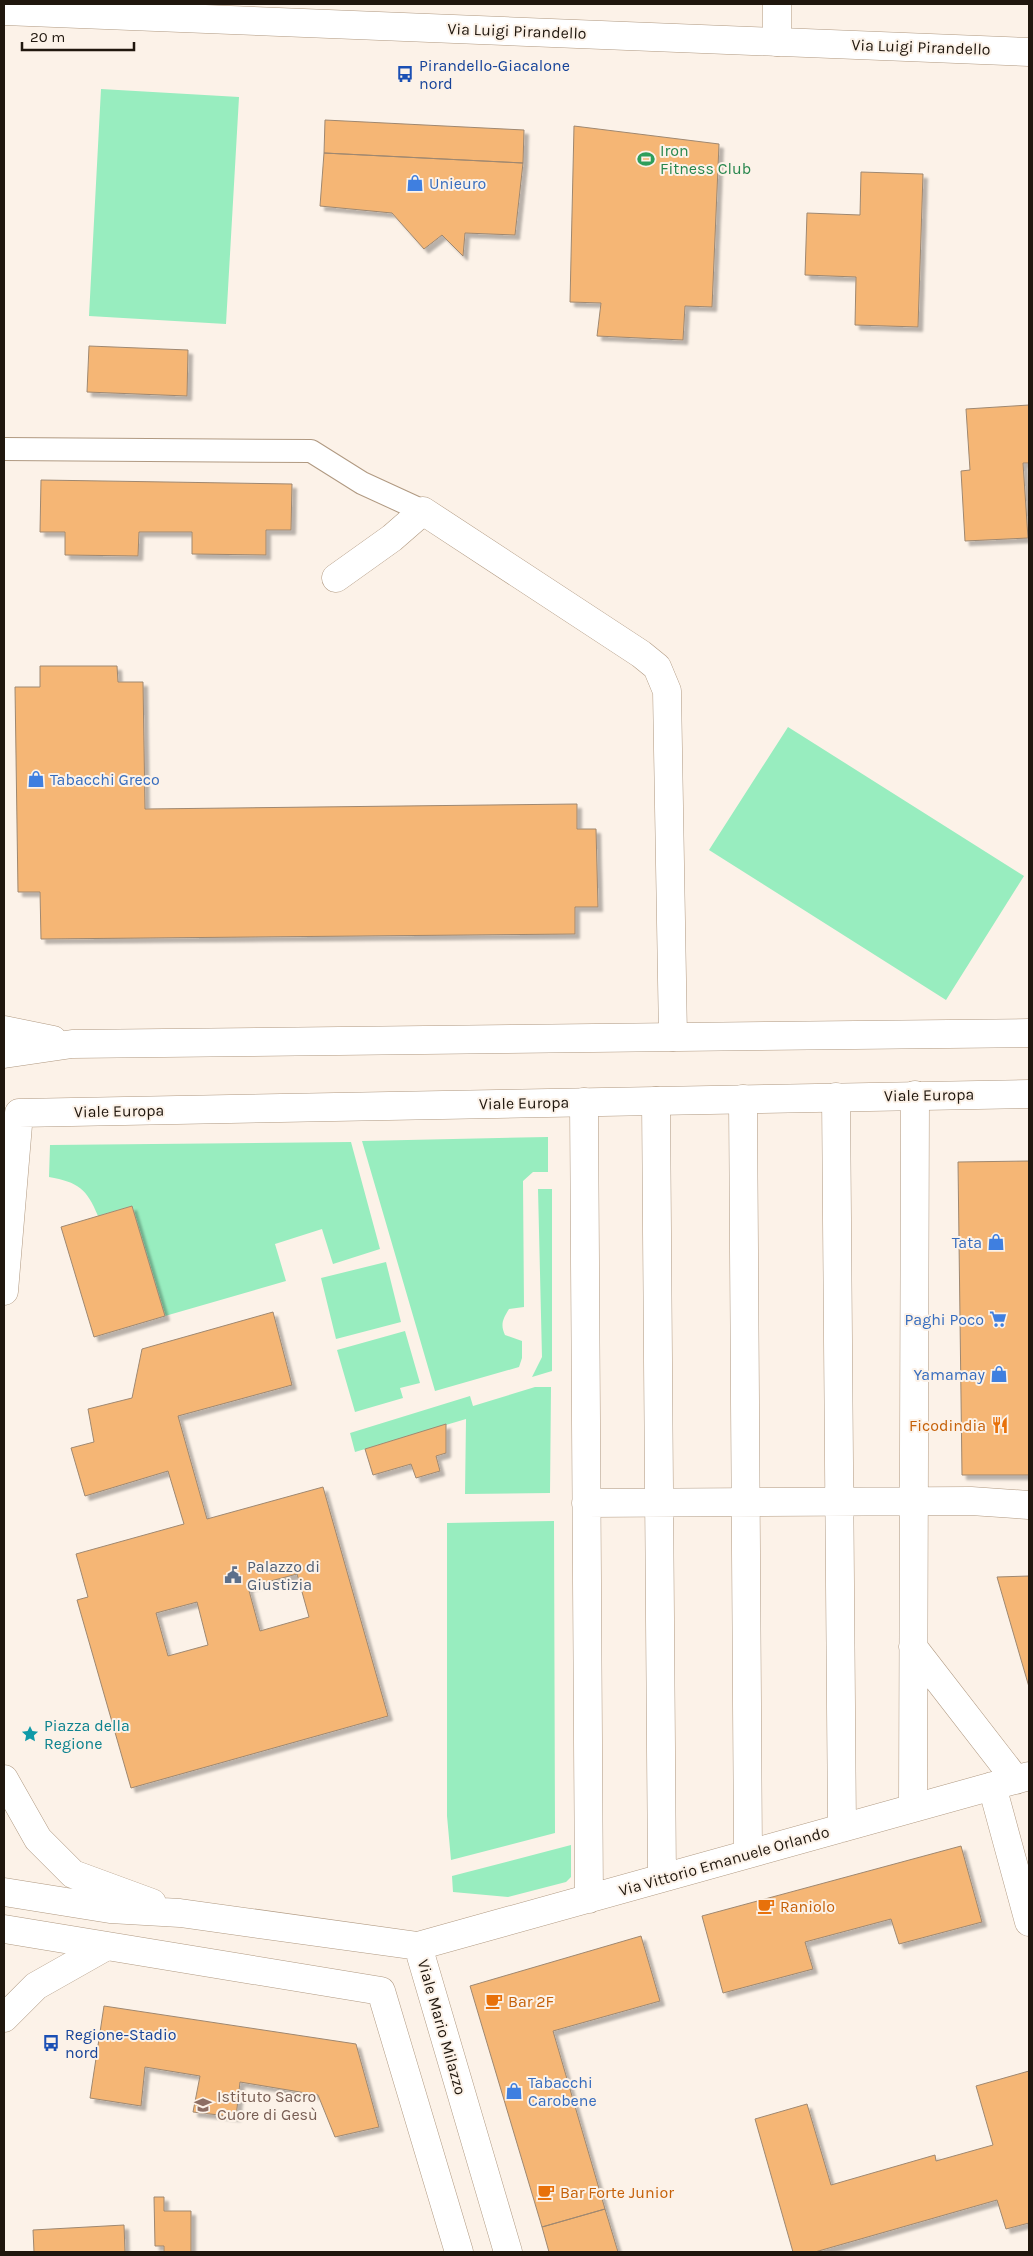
<svg xmlns="http://www.w3.org/2000/svg" width="1033" height="2256" font-family="Karla,sans-serif">
<style>
.green{fill:#98edbf}
.building{fill:#f5b674;stroke:#9f8871;fill-rule:evenodd;filter:url(#shadow)}
.lines{fill:none;stroke-linecap:round;stroke-linejoin:round}
.lane-casing{stroke:#b09981;stroke-width:24}
.street-casing{stroke:#b09981;stroke-width:29}
.secondary-casing{stroke:#b09981;stroke-width:29}
.lane{stroke:#fff;stroke-width:22}
.street{stroke:#fff;stroke-width:28}
.secondary{stroke:#fff;stroke-width:28}
.labels{text-anchor:middle;dominant-baseline:central;stroke-width:4;stroke-linejoin:round;paint-order:stroke}
.street-label{font-size:16px;fill:#20170e;stroke:#fcf2e8}
.transit-label{font-size:16px;fill:#164399;stroke:#fcf2e8;text-anchor:start}
.leisure-label{font-size:16px;fill:#27864d;stroke:#fcf2e8;text-anchor:start}
.shop-label{font-size:16px;fill:#366cbe;stroke:#fcf2e8;text-anchor:start}
.food-label{font-size:16px;fill:#c56008;stroke:#fcf2e8;text-anchor:start}
.service-label{font-size:16px;fill:#4e5e75;stroke:#fcf2e8;text-anchor:start}
.culture-label{font-size:16px;fill:#0d838f;stroke:#fcf2e8;text-anchor:start}
.education-label{font-size:16px;fill:#785e54;stroke:#fcf2e8;text-anchor:start}
</style>
<defs>
<filter id="shadow"><feDropShadow dx="4.5" dy="4.5" stdDeviation="1" flood-color="#0004"/></filter>
</defs>
<rect width="100%" height="100%" fill="#fcf2e8"/>
<!-- green -->
<path class="green" d="M 101,89 L 239,97 L 226,324 L 89,316 Z
M 788,727 L 1024,876 L 946,1000 L 709,850 Z
M 548,1137 L 548,1172 L 533,1172 L 523,1181 L 524,1307 L 509,1309 C 503,1319 500,1324 505,1335 L 522,1341 L 522,1358 L 519,1367 L 435,1391 L 362,1141 Z
M 351,1142 L 380,1249 L 333,1264 L 322,1229 L 275,1244 L 286,1281 L 165,1316 L 132,1206 L 98,1216 C 87,1189 78,1182 49,1177 L 50,1145 Z
M 538,1189 L 552,1189 L 552,1371 L 532,1377 L 542,1357 Z
M 386,1262 L 401,1322 L 336,1339 L 321,1278 Z
M 405,1331 L 420,1383 L 400,1388 L 403,1398 L 355,1412 L 337,1350 Z
M 535,1387 L 551,1387 L 550,1493 L 465,1494 L 466,1419 L 355,1452 L 350,1433 L 470,1396 L 473,1406 Z
M 554,1521 L 555,1833 L 451,1860 L 447,1816 L 447,1523 Z
M 571,1845 L 571,1877 L 566,1882 L 508,1897 L 453,1892 L 452,1876 Z"/>
<!-- building -->
<path class="building" d="M 325,120 L 524,130 L 523,163 L 324,153 Z
M 574,126 L 719,144 L 712,307 L 685,306 L 683,340 L 597,336 L 601,303 L 570,302 Z
M 324,153 L 523,163 L 515,235 L 465,233 L 463,256 L 442,235 L 424,249 L 392,213 L 320,206 Z
M 861,172 L 923,174 L 918,327 L 855,325 L 856,277 L 805,275 L 807,213 L 860,215 Z
M 89,346 L 188,350 L 187,396 L 87,392 Z
M 1029,405 L 1029,463 L 1023,463 L 1028,538 L 965,541 L 961,471 L 970,470 L 966,409 Z
M 41,480 L 292,484 L 291,530 L 266,530 L 266,555 L 192,554 L 192,532 L 139,532 L 138,556 L 65,555 L 65,532 L 40,532 Z
M 40,666 L 117,666 L 118,682 L 143,682 L 145,809 L 577,804 L 577,829 L 596,829 L 598,907 L 575,907 L 575,934 L 41,939 L 40,892 L 18,892 L 15,687 L 40,687 Z
M 1029,1161 L 1029,1475 L 962,1475 L 958,1162 Z
M 132,1206 L 165,1316 L 94,1337 L 61,1227 Z
M 273,1312 L 292,1385 L 178,1416 L 207,1519 L 323,1487 L 388,1716 L 131,1788 L 77,1600 L 88,1597 L 76,1554 L 184,1524 L 168,1471 L 85,1496 L 71,1448 L 94,1442 L 88,1409 L 132,1398 L 142,1349 ZM 297,1574 L 309,1617 L 260,1631 L 248,1587 ZM 197,1602 L 208,1645 L 168,1656 L 156,1613 Z
M 446,1424 L 446,1453 L 436,1456 L 440,1471 L 416,1478 L 411,1464 L 373,1475 L 365,1449 Z
M 1029,1576 L 1029,1687 L 997,1577 Z
M 961,1846 L 982,1922 L 899,1944 L 891,1919 L 805,1942 L 813,1969 L 723,1993 L 702,1916 Z
M 641,1936 L 660,2001 L 553,2031 L 605,2209 L 542,2227 L 470,1986 Z
M 104,2006 L 356,2044 L 379,2127 L 335,2137 L 318,2095 L 240,2082 L 236,2117 L 193,2112 L 200,2076 L 145,2067 L 141,2106 L 90,2098 Z
M 1029,2071 L 1029,2223 L 1006,2229 L 997,2200 L 815,2252 L 793,2252 L 755,2119 L 807,2104 L 831,2185 L 935,2155 L 936,2161 L 993,2145 L 976,2086 Z
M 154,2197 L 164,2197 L 164,2211 L 191,2211 L 191,2252 L 164,2252 L 164,2246 L 155,2246 Z
M 605,2209 L 618,2252 L 549,2252 L 542,2227 Z
M 124,2225 L 125,2252 L 34,2252 L 33,2230 Z"/>
<g class="lines">
<!-- lane casing -->
<g class="lane-casing">
<path id="lane" d="M 4,449 L 311,451 L 362,483 L 423,511"/>
</g>
<!-- street casing -->
<g class="street-casing">
<path id="street" d="M 777,4 L 777,42
M 336,578 L 392,538 L 423,511 L 641,654 L 657,667 L 667,691 L 673,1037
M 836,1097 L 842,1828
M 743,1099 L 748,1854
M 656,1101 L 662,1878
M 584,1102 L 589,1899
M 586,1503 L 971,1501 L 1029,1505
M 913,1647 L 1016,1780
M 992,1786 L 1029,1922
M 913,1808 L 915,1095
M 418,1946 L 1029,1776
M 4,2018 L 36,1986 L 105,1947"/>
</g>
<!-- secondary casing -->
<g class="secondary-casing">
<path id="secondary" d="M 4,11 L 1029,52
M 4,1030 L 53,1040
M 4,1054 L 72,1044 L 1029,1033
M 19,1113 L 1029,1094
M 4,1291 L 19,1113
M 4,1779 L 38,1839 L 73,1874 L 152,1903
M 4,1892 L 110,1909 L 180,1913 L 418,1946 L 508,2252
M 4,1929 L 381,1991 L 459,2252"/>
</g>
<!-- lane -->
<use href="#lane" class="lane"/>
<!-- street -->
<use href="#street" class="street"/>
<!-- secondary -->
<use href="#secondary" class="secondary"/>
</g>
<!-- icons -->
<defs>
<g id="bus-bare" transform="scale(1.35)"><path d="M-5-6H5V4H4V6H2V4H-2V6H-4V4H-5ZM-3.5-4V0h7V-4ZM-3.5 1.2v1.5H-2V1.2ZM2 1.2v1.5H3.5V1.2Z" fill="#1a4fb4" stroke="#fcf2e8" stroke-width="2.5" paint-order="stroke"/></g>
<g id="stadium-bare" transform="scale(1.35)"><path d="M0-5a6.5 5 0 1 0 0 10a6.5 5 0 1 0 0-10ZM-3.5-1.8h7v3.6h-7Z" fill="#2e9e5b" stroke="#fcf2e8" stroke-width="2.5" paint-order="stroke"/></g>
<g id="shop-bare" transform="scale(1.35)"><path d="M-5-2.5h2.3a2.7 3.5 0 0 1 5.4 0H5L5.5 6h-11ZM-1.5-2.5h3a1.5 2.3 0 0 0-3 0Z" fill="#3f7fe0" stroke="#fcf2e8" stroke-width="2.5" paint-order="stroke"/></g>
<g id="supermarket-bare" transform="scale(1.35)"><path d="M-6-5.5h2.5l.6 2H6L4.5 2H-2.5L-4.4-4H-6ZM-1.5 3.2a1.3 1.3 0 1 0 .1 0ZM3 3.2a1.3 1.3 0 1 0 .1 0Z" fill="#3f7fe0" stroke="#fcf2e8" stroke-width="2.5" paint-order="stroke"/></g>
<g id="restaurant-bare" transform="scale(1.35)"><path d="M-5-6h1v4h1v-4h1v4h1v-4h1v5L-1.5 .5V6h-2V.5L-5-1ZM5-6V6H3V1.5H1.5Q1.5-4 5-6Z" fill="#e8710a" stroke="#fcf2e8" stroke-width="2.5" paint-order="stroke"/></g>
<g id="civic-bare" transform="scale(1.35)"><path d="M-.6-6.5H3V-4.5H.6V-3L4-1V1h2V6H-6V1h2V-1L-.6-3ZM-1.2 2.5V6h2.4V2.5Z" fill="#5c6f8a" stroke="#fcf2e8" stroke-width="2.5" paint-order="stroke"/></g>
<g id="sight-bare" transform="scale(1.35)"><path d="M0-6L1.8-2.2L6-1.7L2.9 1.2L3.7 5.4L0 3.3L-3.7 5.4L-2.9 1.2L-6-1.7L-1.8-2.2Z" fill="#0f9aa8" stroke="#fcf2e8" stroke-width="2.5" paint-order="stroke"/></g>
<g id="cafe-bare" transform="scale(1.35)"><path d="M-5.5-4.5H6V0H3Q3 3.5 0 3.5H-2.5Q-5.5 3.5-5.5 0ZM3-3.2v2h1.7v-2ZM-6 4.5H4V6H-6Z" fill="#e8710a" stroke="#fcf2e8" stroke-width="2.5" paint-order="stroke"/></g>
<g id="school-bare" transform="scale(1.35)"><path d="M0-5L7-2L0 1L-7-2ZM-4 1L0 2.5L4 1V4Q0 6-4 4Z" fill="#8d6e63" stroke="#fcf2e8" stroke-width="2.5" paint-order="stroke"/></g>
</defs>
<g fill-rule="evenodd">
<use href="#bus-bare" x="405" y="74"/>
<use href="#stadium-bare" x="646" y="159"/>
<use href="#shop-bare" x="415" y="183"/>
<use href="#shop-bare" x="36" y="779"/>
<use href="#shop-bare" x="996" y="1242"/>
<use href="#supermarket-bare" x="998" y="1319"/>
<use href="#shop-bare" x="999" y="1374"/>
<use href="#restaurant-bare" x="1000" y="1425"/>
<use href="#civic-bare" x="233" y="1575"/>
<use href="#sight-bare" x="30" y="1734"/>
<use href="#cafe-bare" x="766" y="1906"/>
<use href="#cafe-bare" x="494" y="2001"/>
<use href="#bus-bare" x="51" y="2043"/>
<use href="#shop-bare" x="514" y="2091"/>
<use href="#school-bare" x="203" y="2105"/>
<use href="#cafe-bare" x="546" y="2192"/>
</g>
<g class="labels">
<!-- street labels -->
<g class="street-label">
<text transform="translate(517 31) rotate(2)">Via Luigi Pirandello</text>
<text transform="translate(921 47) rotate(2)">Via Luigi Pirandello</text>
<text transform="translate(929 1095) rotate(-1)">Viale Europa</text>
<text transform="translate(524 1103) rotate(-1)">Viale Europa</text>
<text transform="translate(119 1111) rotate(-1)">Viale Europa</text>
<text transform="translate(724 1861) rotate(-16)">Via Vittorio Emanuele Orlando</text>
<text transform="translate(442 2027) rotate(74)">Viale Mario Milazzo</text>
</g>
<!-- transit labels -->
<g class="transit-label">
<text x="419" y="65">Pirandello-Giacalone<tspan x="419" dy="18">nord</tspan></text>
<text x="65" y="2034">Regione-Stadio<tspan x="65" dy="18">nord</tspan></text>
</g>
<!-- leisure labels -->
<g class="leisure-label">
<text x="660" y="150">Iron<tspan x="660" dy="18">Fitness Club</tspan></text>
</g>
<!-- shop labels -->
<g class="shop-label">
<text x="429" y="183">Unieuro</text>
<text x="50" y="779">Tabacchi Greco</text>
<text x="982" y="1242" text-anchor="end">Tata</text>
<text x="984" y="1319" text-anchor="end">Paghi Poco</text>
<text x="985" y="1374" text-anchor="end">Yamamay</text>
<text x="528" y="2082">Tabacchi<tspan x="528" dy="18">Carobene</tspan></text>
</g>
<!-- food labels -->
<g class="food-label">
<text x="986" y="1425" text-anchor="end">Ficodindia</text>
<text x="780" y="1906">Raniolo</text>
<text x="508" y="2001">Bar 2F</text>
<text x="560" y="2192">Bar Forte Junior</text>
</g>
<!-- service labels -->
<g class="service-label">
<text x="247" y="1566">Palazzo di<tspan x="247" dy="18">Giustizia</tspan></text>
</g>
<!-- culture labels -->
<g class="culture-label">
<text x="44" y="1725">Piazza della<tspan x="44" dy="18">Regione</tspan></text>
</g>
<!-- education labels -->
<g class="education-label">
<text x="217" y="2096">Istituto Sacro<tspan x="217" dy="18">Cuore di Gesù</tspan></text>
</g>
</g>
<!-- border -->
<rect width="1033" height="2256" fill="none" stroke="#20170e" stroke-width="10"/>
<!-- scale -->
<path d="M22 42v8h112v-8" fill="none" stroke="#20170e" stroke-width="2.5"/>
<text x="30" y="42" font-size="15" fill="#20170e" stroke="#fcf2e8" stroke-width="4" paint-order="stroke">20 m</text>
</svg>
